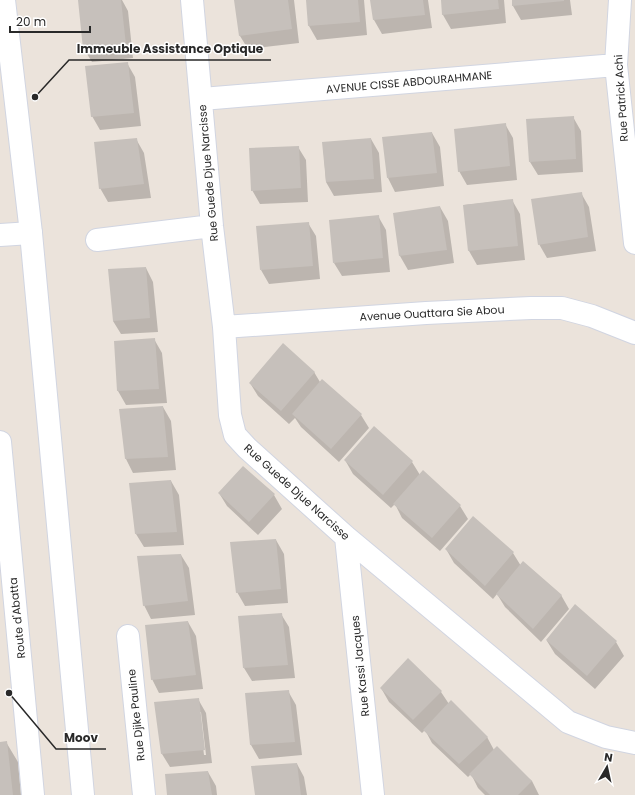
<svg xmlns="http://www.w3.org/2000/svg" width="635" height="795" font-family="Poppins,sans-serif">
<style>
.shadow{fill:#0003;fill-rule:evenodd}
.building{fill:#c6c0bb}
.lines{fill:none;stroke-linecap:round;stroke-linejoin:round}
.minor-casing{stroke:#d1d5e1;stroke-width:24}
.tertiary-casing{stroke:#d1d5e1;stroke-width:24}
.minor{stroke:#fff;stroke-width:22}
.tertiary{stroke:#fff;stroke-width:22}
.labels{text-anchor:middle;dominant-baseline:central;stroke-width:3;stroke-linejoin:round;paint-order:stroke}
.street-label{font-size:11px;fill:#292929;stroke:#fff}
.leader{fill:none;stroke:#292929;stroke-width:1.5}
.callout-dot{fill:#292929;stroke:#fff;stroke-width:1.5}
.callout-label{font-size:12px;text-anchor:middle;font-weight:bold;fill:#292929;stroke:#fff;stroke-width:3;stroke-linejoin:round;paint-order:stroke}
</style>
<rect width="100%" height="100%" fill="#ebe3db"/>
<!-- shadow -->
<path class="shadow" d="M 93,0 L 122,0 L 128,11 L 133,58 L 92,62 L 84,49 Z
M 236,0 L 294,0 L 299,43 L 248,49 L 240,36 Z
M 307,0 L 364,0 L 367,35 L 317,40 L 309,26 Z
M 371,0 L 428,0 L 432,28 L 382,34 L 374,20 Z
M 442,0 L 504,0 L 506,23 L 451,29 L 443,15 Z
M 513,0 L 570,0 L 572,15 L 521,20 L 513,6 Z
M 127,63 L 135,77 L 141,126 L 100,130 L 92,116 Z
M 573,117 L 581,131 L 583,172 L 538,175 L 530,162 Z
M 505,124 L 513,138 L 517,180 L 467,185 L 459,171 Z
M 432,133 L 440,147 L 444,186 L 395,192 L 388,178 Z
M 136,139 L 144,153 L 151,198 L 108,202 L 100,188 Z
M 371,139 L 379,153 L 382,192 L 334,196 L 326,182 L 323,143 Z
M 298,147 L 306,160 L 308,202 L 260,204 L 252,190 Z
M 581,193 L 589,207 L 596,251 L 547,258 L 539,244 Z
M 512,200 L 520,214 L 525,260 L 477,265 L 469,251 L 464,205 Z
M 440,207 L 448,221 L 454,263 L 408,270 L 400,256 L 394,214 Z
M 378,216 L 386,230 L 390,272 L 342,276 L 334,263 Z
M 308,223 L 316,236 L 320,279 L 269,284 L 261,270 Z
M 146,268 L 153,282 L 158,332 L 121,334 L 113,321 Z
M 154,339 L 162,353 L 167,403 L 126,405 L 118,391 L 115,342 Z
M 314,372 L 320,382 L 322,380 L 361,415 L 369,428 L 339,462 L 301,427 L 295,418 L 289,424 L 258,396 L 250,383 Z
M 163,407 L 171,421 L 176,470 L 133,473 L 126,459 L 120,410 Z
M 345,460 L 412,462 L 420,475 L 460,506 L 468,519 L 440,551 L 402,518 L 395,504 L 391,508 L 353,474 Z
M 243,467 L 274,495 L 282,509 L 258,535 L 227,506 L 219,493 Z
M 171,481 L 179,495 L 184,545 L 144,547 L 136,534 Z
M 276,540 L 284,554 L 288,603 L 245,606 L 237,592 Z
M 446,549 L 513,553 L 521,566 L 561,595 L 569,609 L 541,642 L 505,607 L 497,594 L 493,599 L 454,563 Z
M 181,555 L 189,568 L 195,615 L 151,619 L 144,605 Z
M 575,606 L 616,642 L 624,656 L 595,689 L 555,654 L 547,641 Z
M 281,614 L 289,627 L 295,678 L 252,681 L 244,668 Z
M 188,622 L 196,636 L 203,689 L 159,693 L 152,679 Z
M 409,660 L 441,692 L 449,704 L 487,737 L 494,750 L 532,781 L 539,795 L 485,795 L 478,788 L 471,774 L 468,777 L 432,743 L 425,730 L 422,733 L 389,702 L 381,688 Z
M 288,691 L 296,705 L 302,755 L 259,759 L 251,745 L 247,694 Z
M 198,699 L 206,713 L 212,763 L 170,767 L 162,754 ZM 199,712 L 201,712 L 206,755 L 204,755 Z
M 6,742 L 18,762 L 21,795 L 0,795 L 0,743 Z
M 297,764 L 304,777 L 307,795 L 256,795 Z
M 208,772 L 216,786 L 217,795 L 168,795 Z"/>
<!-- building -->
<path class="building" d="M 78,0 L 121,0 L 126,45 L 83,49 Z
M 234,0 L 288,0 L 292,29 L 239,36 Z
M 306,0 L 358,0 L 360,22 L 308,26 Z
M 370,0 L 423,0 L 425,15 L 373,20 Z
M 441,0 L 498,0 L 499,9 L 442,15 Z
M 512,0 L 564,0 L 564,1 L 512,6 Z
M 128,62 L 134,113 L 91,117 L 85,66 Z
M 574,116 L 576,159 L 529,162 L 526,119 Z
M 506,123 L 510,166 L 458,172 L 454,129 Z
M 432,132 L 437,173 L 387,178 L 382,137 Z
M 137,138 L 144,184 L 99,189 L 94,142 Z
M 371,138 L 374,179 L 326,182 L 322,142 Z
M 299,146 L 301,188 L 251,191 L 249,148 Z
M 582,192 L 588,237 L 538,245 L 531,199 Z
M 513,199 L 518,246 L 468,251 L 463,205 Z
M 440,206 L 447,250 L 399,256 L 393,213 Z
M 379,215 L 383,258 L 333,263 L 329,220 Z
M 309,222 L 313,266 L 260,270 L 256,226 Z
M 146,267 L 150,318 L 113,321 L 108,269 Z
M 155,338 L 159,389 L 117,391 L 114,341 Z
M 283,343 L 315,372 L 281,411 L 249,383 Z
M 322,379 L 362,414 L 331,449 L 292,414 Z
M 163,406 L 168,457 L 125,459 L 119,409 Z
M 374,426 L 413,461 L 383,495 L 344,460 Z
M 243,466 L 275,494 L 249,522 L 218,493 Z
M 423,470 L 461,505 L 432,538 L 393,504 Z
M 171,480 L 177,532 L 135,534 L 129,483 Z
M 473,516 L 514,552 L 485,586 L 445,549 Z
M 276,539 L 281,589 L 236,593 L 230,542 Z
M 181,554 L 188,601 L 143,606 L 137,556 Z
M 523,561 L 562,595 L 533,629 L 496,594 Z
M 575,604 L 617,641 L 587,676 L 546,640 Z
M 282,613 L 288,665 L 243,668 L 238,616 Z
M 188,621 L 196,675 L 151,680 L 145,625 Z
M 408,658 L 442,691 L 413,720 L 380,688 Z
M 289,690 L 295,742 L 250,745 L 245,693 Z
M 199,698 L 205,750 L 161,754 L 154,702 Z
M 451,700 L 488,737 L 459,764 L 423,730 Z
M 7,741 L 13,795 L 0,795 L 0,742 Z
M 497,746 L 532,781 L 518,795 L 490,795 L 469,774 Z
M 297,763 L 301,795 L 255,795 L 251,766 Z
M 208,771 L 212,795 L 167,795 L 165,774 Z"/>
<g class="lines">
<!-- minor casing -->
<g class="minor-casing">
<path id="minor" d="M 192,0 L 212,226 L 224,327 L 230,415 L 235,435 L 247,448 L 346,537 L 568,722 L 606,737 L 635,743
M 620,0 L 616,65 L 635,243
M 202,99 L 616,65
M 0,235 L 31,233
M 97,240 L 212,226
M 224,327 L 426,313 L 531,308 L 562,308 L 592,316 L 635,333
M 346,537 L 373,795
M 128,636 L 144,795"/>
</g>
<!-- tertiary casing -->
<g class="tertiary-casing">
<path id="tertiary" d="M 4,0 L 31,233 L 83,795
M 0,442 L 33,795"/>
</g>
<!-- minor -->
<use href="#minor" class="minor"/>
<!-- tertiary -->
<use href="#tertiary" class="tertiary"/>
</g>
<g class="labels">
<!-- street labels -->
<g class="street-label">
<text transform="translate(409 82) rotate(-5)">AVENUE CISSE ABDOURAHMANE</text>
<text transform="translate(621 98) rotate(-94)">Rue Patrick Achi</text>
<text transform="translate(208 173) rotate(-95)">Rue Guede Djue Narcisse</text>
<text transform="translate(432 313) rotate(-3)">Avenue Ouattara Sie Abou</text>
<text transform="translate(297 492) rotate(42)">Rue Guede Djue Narcisse</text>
<text transform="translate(17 618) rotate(-96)">Route d'Abatta</text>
<text transform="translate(360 666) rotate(-96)">Rue Kassi Jacques</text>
<text transform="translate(136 715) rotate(-96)">Rue Djike Pauline</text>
</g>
</g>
<!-- callouts -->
<path class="leader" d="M35 97L69 60H271M9 693L56 749H106"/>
<g class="callout-dot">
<circle cx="35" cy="97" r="4"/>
<circle cx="9" cy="693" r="4"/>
</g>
<g class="callout-label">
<text x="170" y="53">Immeuble Assistance Optique</text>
<text x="81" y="742">Moov</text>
</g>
<!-- north arrow -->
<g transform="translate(607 767) rotate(9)" stroke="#ffffff" stroke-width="3" paint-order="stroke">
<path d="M0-3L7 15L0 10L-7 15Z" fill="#292929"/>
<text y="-6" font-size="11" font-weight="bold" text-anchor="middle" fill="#292929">N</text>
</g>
<!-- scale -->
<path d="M10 26v6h80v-6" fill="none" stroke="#292929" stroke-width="2"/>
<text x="16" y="26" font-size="12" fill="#292929" stroke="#ffffff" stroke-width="3" paint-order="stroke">20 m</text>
</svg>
